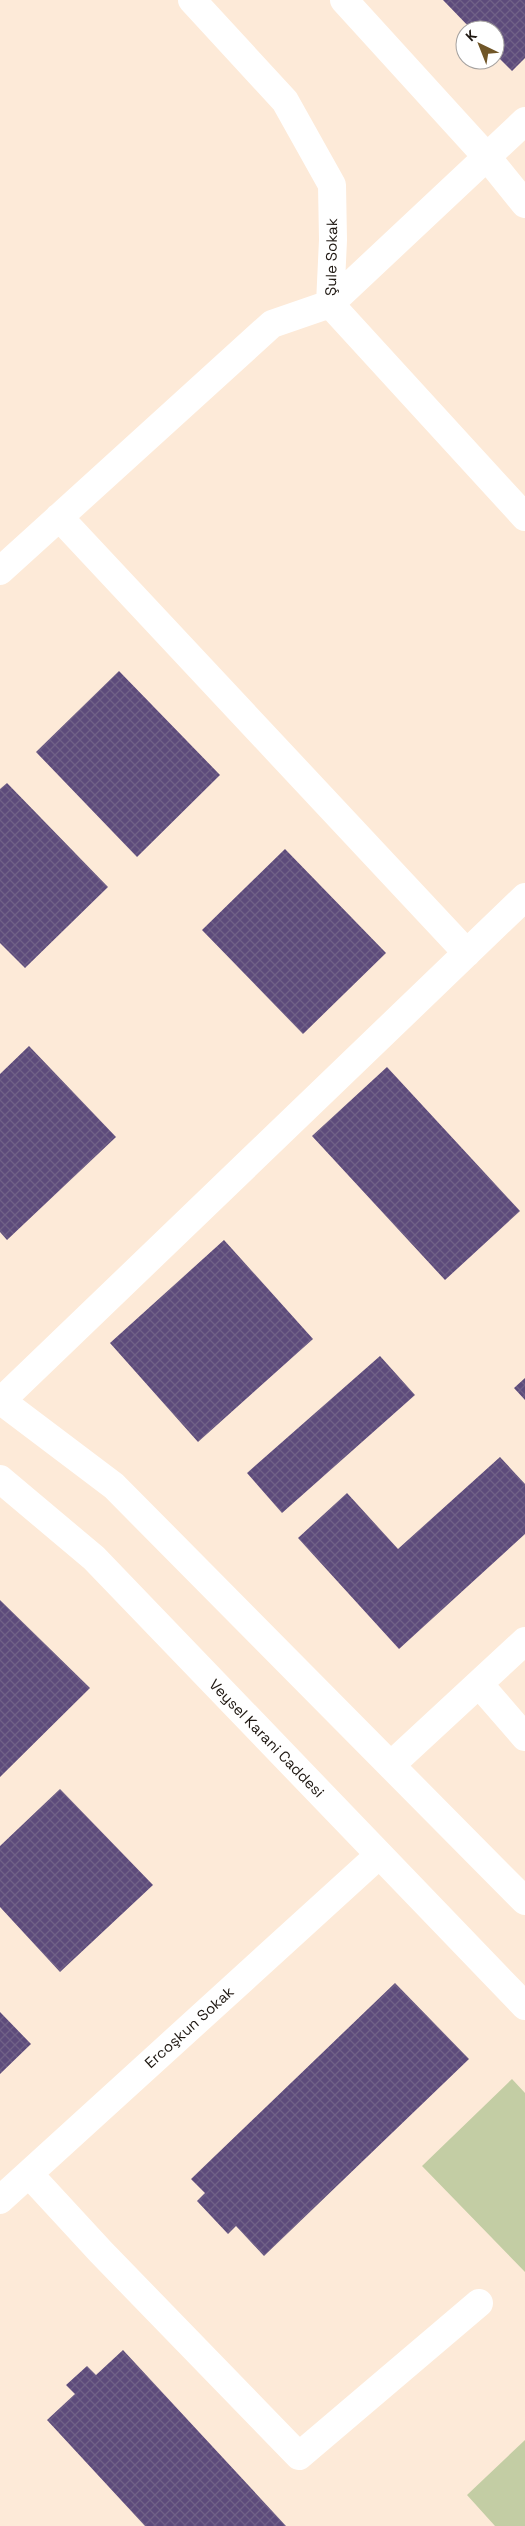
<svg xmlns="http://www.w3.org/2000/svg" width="525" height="2526" font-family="'Space Grotesk',sans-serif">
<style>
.grass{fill:#c3cda4}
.building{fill:url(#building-cross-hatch)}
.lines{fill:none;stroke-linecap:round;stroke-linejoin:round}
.minor{stroke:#fff;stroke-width:28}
.major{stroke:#fff;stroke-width:28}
.labels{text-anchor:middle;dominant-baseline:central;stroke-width:5;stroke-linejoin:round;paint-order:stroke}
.street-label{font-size:15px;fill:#1e1711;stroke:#fff}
</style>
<defs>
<pattern id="building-cross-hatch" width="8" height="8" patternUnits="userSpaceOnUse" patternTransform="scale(1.25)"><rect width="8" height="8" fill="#5d4b7b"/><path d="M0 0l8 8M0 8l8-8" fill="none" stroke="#706187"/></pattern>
</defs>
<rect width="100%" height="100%" fill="#fdead8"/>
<!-- grass -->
<path class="grass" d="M 512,2079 L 525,2093 L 525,2272 L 422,2166 Z
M 525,2440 L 525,2526 L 495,2526 L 467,2495 Z"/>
<!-- building -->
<path class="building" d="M 443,0 L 525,0 L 525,58 L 512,71 L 495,54 L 495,30 L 472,30 Z
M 119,671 L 220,775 L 137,857 L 36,752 Z
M 7,783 L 108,887 L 25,968 L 0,943 L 0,789 Z
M 285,849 L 386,953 L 303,1034 L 202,930 Z
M 29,1046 L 116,1137 L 7,1240 L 0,1232 L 0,1074 Z
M 387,1067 L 520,1211 L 445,1280 L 312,1136 Z
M 224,1240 L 313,1339 L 198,1442 L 110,1343 Z
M 380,1356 L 415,1395 L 282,1513 L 247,1473 Z
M 525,1378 L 525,1400 L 514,1388 Z
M 500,1457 L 525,1484 L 525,1534 L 399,1649 L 298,1538 L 347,1493 L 398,1549 Z
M 0,1600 L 90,1688 L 0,1777 Z
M 60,1789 L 153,1885 L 60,1972 L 0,1907 L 0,1846 Z
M 395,1983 L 469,2059 L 264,2256 L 236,2226 L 228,2234 L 197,2201 L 205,2193 L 191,2179 Z
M 0,2012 L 31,2044 L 0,2074 Z
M 123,2350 L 286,2526 L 145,2526 L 47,2420 L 75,2394 L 66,2385 L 87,2366 L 96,2375 Z"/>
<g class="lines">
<!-- minor -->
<path class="minor" d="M 192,0 L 285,101 L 332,185 L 333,240 L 330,304 L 525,517
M 344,0 L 487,157 L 525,204
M 59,517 L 467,953
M 0,571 L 272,324 L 330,304 L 525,121
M 1,1401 L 525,897
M 479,1684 L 525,1737
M 391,1765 L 525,1641
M 29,2174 L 101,2252 L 299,2456 L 479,2303
M 0,2200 L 379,1855"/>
<!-- major -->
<path class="major" d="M 0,1400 L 114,1486 L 525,1901
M 0,1479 L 94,1558 L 525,2006"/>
</g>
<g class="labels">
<!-- street labels -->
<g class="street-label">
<text transform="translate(331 257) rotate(-89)">Şule Sokak</text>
<text transform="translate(267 1738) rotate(46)">Veysel Karani Caddesi</text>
<text transform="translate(189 2027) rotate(-42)">Ercoşkun Sokak</text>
</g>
</g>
<!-- north arrow -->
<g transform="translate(480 45) rotate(317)"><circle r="24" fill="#ffffff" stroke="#a5a2a0"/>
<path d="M0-4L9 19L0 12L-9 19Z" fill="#705628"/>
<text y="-8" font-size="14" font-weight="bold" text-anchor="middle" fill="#1e1711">K</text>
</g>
</svg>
